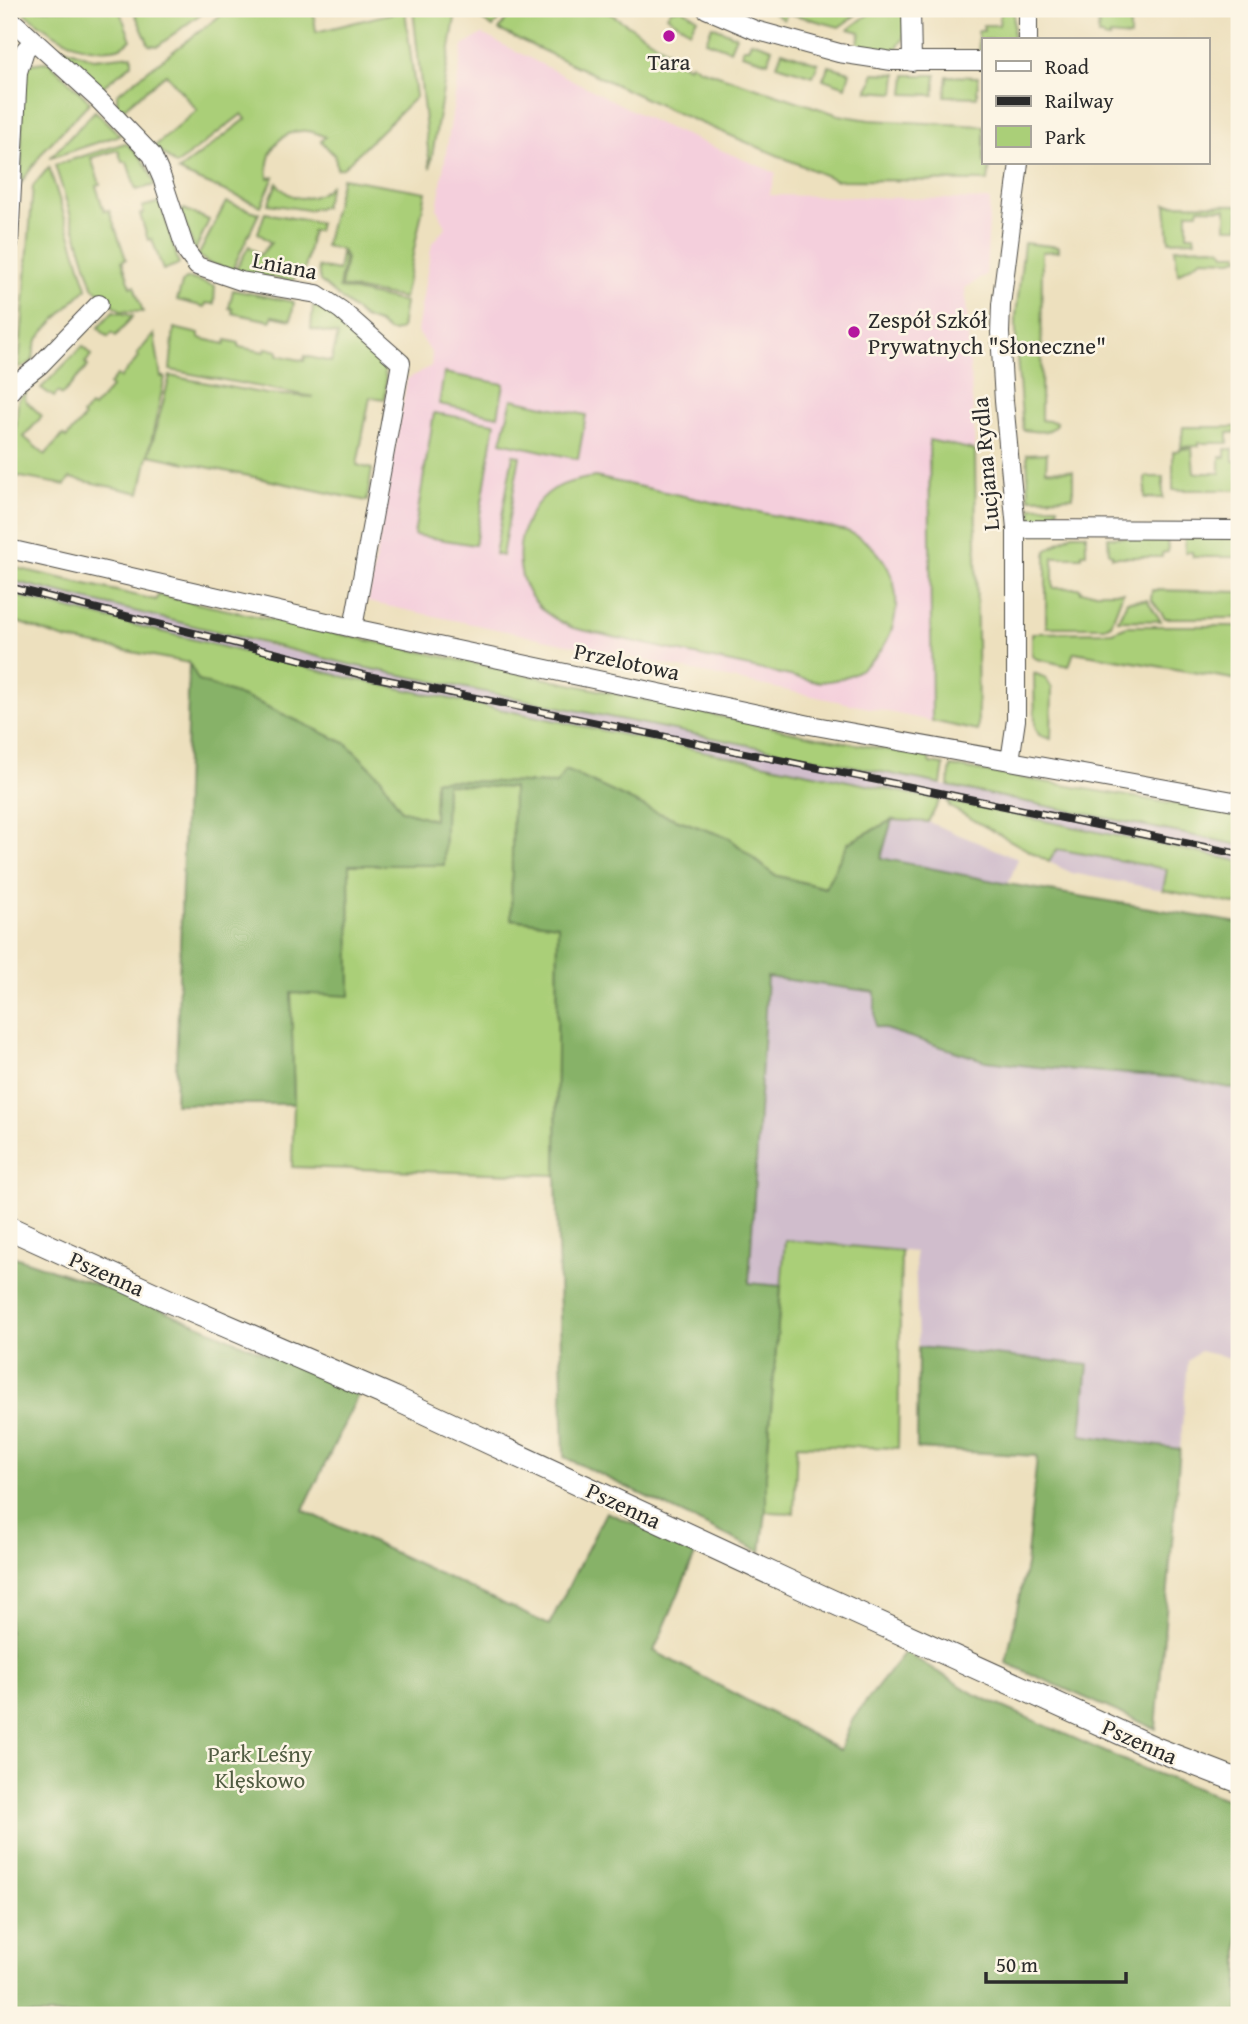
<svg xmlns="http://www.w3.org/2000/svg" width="1248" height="2024" font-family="'Gentium Book Plus',serif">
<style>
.built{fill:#f4cfdc}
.industrial{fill:#d0bdcc}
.green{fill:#aacf78;stroke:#6a7d52;stroke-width:2}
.forest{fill:#87b268;stroke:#596e4a;stroke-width:2}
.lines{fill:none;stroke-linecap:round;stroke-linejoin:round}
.minor-casing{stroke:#484641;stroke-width:20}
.tertiary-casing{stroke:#484641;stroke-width:25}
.minor{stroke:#fff;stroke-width:18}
.tertiary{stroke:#fff;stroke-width:23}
.rail-casing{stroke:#2b2b2b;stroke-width:8}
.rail{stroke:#fcf5e5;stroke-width:5;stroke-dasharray:16;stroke-linecap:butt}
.poi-dot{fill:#b5179e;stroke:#fcf5e5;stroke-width:2.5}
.labels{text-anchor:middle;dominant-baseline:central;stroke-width:5;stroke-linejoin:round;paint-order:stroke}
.poi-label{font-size:23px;fill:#2b2b2b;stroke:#fcf5e5}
.street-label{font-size:23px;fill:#2b2b2b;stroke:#fcf5e5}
.park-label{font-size:23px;fill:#515c42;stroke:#fcf5e5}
</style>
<rect width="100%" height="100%" fill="#fcf5e5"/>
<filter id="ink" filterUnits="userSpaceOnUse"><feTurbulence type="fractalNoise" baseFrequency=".0143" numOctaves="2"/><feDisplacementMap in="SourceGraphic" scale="14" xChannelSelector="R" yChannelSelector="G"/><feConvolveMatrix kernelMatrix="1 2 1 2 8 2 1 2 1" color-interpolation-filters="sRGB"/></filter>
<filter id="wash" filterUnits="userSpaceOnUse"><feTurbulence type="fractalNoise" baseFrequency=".00686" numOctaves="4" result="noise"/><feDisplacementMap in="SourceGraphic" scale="28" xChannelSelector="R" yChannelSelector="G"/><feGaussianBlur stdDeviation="1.57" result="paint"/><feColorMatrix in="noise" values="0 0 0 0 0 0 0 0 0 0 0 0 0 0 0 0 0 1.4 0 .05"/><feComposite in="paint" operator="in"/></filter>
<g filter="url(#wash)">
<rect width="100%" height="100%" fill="#ede0be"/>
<!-- built -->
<path class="built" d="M 482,34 L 659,124 L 776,173 L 769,195 L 990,200 L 986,275 L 965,288 L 974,429 L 978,731 L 368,602 L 407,379 L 431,366 L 432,354 L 417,331 L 432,243 L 446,227 L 437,209 L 463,46 Z"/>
<!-- industrial -->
<path class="industrial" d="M 9,580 L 301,654 L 413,678 L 1239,845 L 1239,861 L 349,678 L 9,594 Z
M 892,820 L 928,822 L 1018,859 L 1008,884 L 881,858 Z
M 1057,849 L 1167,869 L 1163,890 L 1072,873 L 1049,862 Z
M 767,976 L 875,993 L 986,1061 L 1038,1067 L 1181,1078 L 1239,1090 L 1239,1360 L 1200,1351 L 1188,1361 L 1180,1449 L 1081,1435 L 1087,1365 L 918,1347 L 915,1252 L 785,1240 L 781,1286 L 749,1283 Z"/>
<!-- green -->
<path class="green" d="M 19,9 L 119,9 L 131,40 C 125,46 120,48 112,49 C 75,53 47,30 19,9 Z
M 133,9 L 207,9 L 158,46 L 149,45 Z
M 229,9 L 313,9 L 316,32 L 405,10 L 416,97 L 343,168 L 337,169 L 335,156 L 321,141 L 325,137 C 292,119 263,143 268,178 L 274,177 L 261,206 L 186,175 L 178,171 L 246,119 L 242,114 L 176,165 L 155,146 L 197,110 L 166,74 L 123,109 L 117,107 L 117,94 Z
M 413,9 L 447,9 L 455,18 L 430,168 Z
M 467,9 L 506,9 L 493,27 Z
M 513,9 L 603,9 L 673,54 L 671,58 L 689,67 L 691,64 L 700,69 L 839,115 L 869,120 L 984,126 L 984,163 L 1002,163 L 1001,165 L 990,164 L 988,181 L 836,180 L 670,110 L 499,30 Z
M 672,9 L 682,9 L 697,18 L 690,31 L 667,16 Z
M 773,9 L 835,9 L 856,15 L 839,27 L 787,13 L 784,20 L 773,12 Z
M 875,9 L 904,9 L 904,38 L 895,50 L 857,49 L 860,32 L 849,29 Z
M 1001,9 L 1014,9 L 1013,40 L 984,40 L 984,51 L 979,51 L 978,31 L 984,31 L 983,25 L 999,25 Z
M 1099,18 L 1130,18 L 1130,37 L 1110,35 L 1110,39 L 1103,38 L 1103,35 L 1098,35 Z
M 712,26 L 736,36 L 730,50 L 706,41 Z
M 751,41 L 772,48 L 768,62 L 742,54 L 743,48 L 748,48 Z
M 59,46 L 94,59 L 132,55 L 132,64 L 102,87 Z
M 782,51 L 818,63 L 813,76 L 777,65 Z
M 44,62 L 50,63 L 90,102 L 45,149 L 21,183 L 22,74 L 30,64 Z
M 829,66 L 850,72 L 846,87 L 823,79 Z
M 873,73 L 897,74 L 895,93 L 867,91 L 872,82 Z
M 906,75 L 936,75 L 934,95 L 904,94 Z
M 947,76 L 978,77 L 977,97 L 945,96 Z
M 95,111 L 120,135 L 50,158 Z
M 125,143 C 141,153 149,168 155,185 L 136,190 L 127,162 L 122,162 L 118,150 L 91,158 L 100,184 L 96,186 L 104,211 L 109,210 L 126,259 L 122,261 L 131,287 L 134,286 L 143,312 L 121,311 L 93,287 L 55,165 Z
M 49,167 L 87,288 C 78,297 39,334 36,343 C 30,359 40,361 19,368 L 33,186 Z
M 342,178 L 426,192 L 404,298 L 341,287 L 346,258 L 342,250 L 325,246 Z
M 277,183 C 291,203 314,202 330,186 L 324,207 L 308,210 L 268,204 Z
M 160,202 L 179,264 L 163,270 L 152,239 L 148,240 L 140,214 L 144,213 L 142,207 Z
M 226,202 L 259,213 L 232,270 L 209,263 L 198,256 Z
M 1166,204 L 1239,205 L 1239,227 L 1226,227 L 1226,209 L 1199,208 L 1198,212 L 1187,212 L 1187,235 L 1194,235 L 1195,240 L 1169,241 Z
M 184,209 L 209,220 L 195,251 L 181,212 Z
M 265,213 L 320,223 L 318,231 L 312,231 L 305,269 L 291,281 L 235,271 L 249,246 L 260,255 L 271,243 L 258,233 Z
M 1024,243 L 1059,247 L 1059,251 L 1042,252 L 1041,420 L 1057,422 C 1051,436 1036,431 1023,430 L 1016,345 L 1016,316 Z
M 1214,247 L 1222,249 L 1225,254 L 1239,254 L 1239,258 L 1232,260 L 1202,259 L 1178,274 L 1175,248 Z
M 341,253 L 344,259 L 339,288 L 405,302 L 401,329 L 394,332 L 388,331 L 378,323 L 364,318 L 320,281 L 318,267 L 338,271 Z
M 189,278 L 215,286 L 214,304 L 206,303 L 205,307 L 177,300 L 183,281 Z
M 233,290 L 294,302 L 291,320 L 272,316 L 271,321 L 232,313 L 233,309 L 229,308 Z
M 313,306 L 330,313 L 377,355 C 387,369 387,383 385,399 L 370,397 L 357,465 L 372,469 L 367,501 L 149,455 L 170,376 L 266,394 L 314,397 L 170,370 L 174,328 L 199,334 L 199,338 L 225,344 L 226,340 L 239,343 L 239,347 L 265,352 L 266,348 L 278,351 L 278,355 L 304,361 L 305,356 L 331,362 L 338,335 L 311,329 Z
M 113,311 L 133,316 L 116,336 L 112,333 L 108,337 L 98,328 Z
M 154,334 L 161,377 L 165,377 L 140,493 L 70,478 L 65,485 L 9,475 L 16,433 L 18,400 L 26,391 L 25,400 L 42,416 L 24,437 L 45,455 L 63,435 L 66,438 L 84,418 L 82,415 L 90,406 L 93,408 L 111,388 L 109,385 L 117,375 L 120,378 L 139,357 L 137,354 Z
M 83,346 L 92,355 L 85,363 L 88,366 L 62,395 L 58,392 L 54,397 L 41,388 Z
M 444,373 L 504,384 L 498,416 L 439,404 Z
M 512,399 L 586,415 L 578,459 L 501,442 Z
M 434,413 L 495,423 L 475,545 L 414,535 Z
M 1183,427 L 1239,427 L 1239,432 L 1228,433 L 1228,443 L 1199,443 L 1199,446 L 1181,447 Z
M 929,440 L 975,450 L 978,731 L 932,721 Z
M 1192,448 L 1194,473 L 1220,473 L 1220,457 L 1225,457 L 1225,449 L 1233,449 L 1233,461 L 1239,462 L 1239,490 L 1173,490 L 1173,452 L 1181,449 Z
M 1047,453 L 1046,470 L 1073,471 L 1073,497 L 1029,498 L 1027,454 Z
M 513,455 L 520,456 L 502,556 L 495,554 Z
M 595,477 L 847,531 C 927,565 904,680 817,682 L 573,628 C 560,622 546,615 537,604 C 507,572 517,512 554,489 C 566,482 581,479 595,477 Z
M 1145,477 L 1163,477 L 1163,498 L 1145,498 Z
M 1058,506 L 1057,522 L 1032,522 L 1031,507 Z
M 1072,534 L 1086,534 L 1086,553 L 1082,553 L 1082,557 L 1053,557 L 1053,588 L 1080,588 L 1081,592 L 1123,592 L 1111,624 L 1105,627 L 1046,627 L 1046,551 Z
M 1108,537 L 1167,538 L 1168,552 L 1162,553 L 1162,557 L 1112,557 L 1112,554 L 1109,553 Z
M 1185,537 L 1239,538 L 1239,557 L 1193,557 L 1192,552 L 1185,552 Z
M 12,567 L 156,600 L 158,595 L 816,737 L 928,757 L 930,763 L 944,765 L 941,784 L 352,665 L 9,580 L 9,568 Z
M 1152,590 L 1239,592 L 1239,618 L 1165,618 L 1151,599 Z
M 9,594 L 349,678 L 940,800 L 928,822 L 892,820 L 848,843 L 825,888 L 774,875 L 729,838 L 656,812 L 556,784 L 436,780 L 434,821 L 401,810 L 381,778 L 347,744 L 257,702 L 198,681 L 189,663 L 65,639 L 9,619 Z
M 1147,600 L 1161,621 L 1118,620 L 1127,601 Z
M 1127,626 L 1239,626 L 1239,680 L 1074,652 L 1069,666 L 1037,659 L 1032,656 L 1032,633 L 1112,632 Z
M 1034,673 L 1046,678 L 1052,688 L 1051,739 L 1039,735 L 1035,727 Z
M 951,766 L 1239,815 L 1239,845 L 948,786 Z
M 446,783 L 514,788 L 511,919 L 558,924 L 556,1175 L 292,1167 L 294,1104 L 291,993 L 350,995 L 349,865 L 444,865 Z
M 947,801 L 1239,861 L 1239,905 L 1163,890 L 1167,869 L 1057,849 L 1049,862 L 950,807 Z
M 785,1240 L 901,1251 L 898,1448 L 797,1445 L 794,1513 L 766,1512 L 766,1474 Z"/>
<!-- forest -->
<path class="forest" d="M 189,663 L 199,681 L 257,702 L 347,744 L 381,778 L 401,810 L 434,820 L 435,780 L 556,784 L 566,770 L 656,812 L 729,838 L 774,875 L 825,888 L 848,843 L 892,820 L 881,858 L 1008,884 L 1239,923 L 1239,1090 L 1181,1078 L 1038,1067 L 986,1061 L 875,1026 L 875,992 L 767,977 L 749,1283 L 781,1286 L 766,1473 L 766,1512 L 761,1552 L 564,1457 L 556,1175 L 558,925 L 511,919 L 513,788 L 446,784 L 444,865 L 349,865 L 350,996 L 291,993 L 294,1104 L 175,1104 Z
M 9,1255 L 132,1297 L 359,1393 L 303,1510 L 549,1625 L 606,1512 L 697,1550 L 654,1651 L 840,1750 L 853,1718 L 905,1652 L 976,1695 L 1144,1769 L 1239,1804 L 1239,2015 L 9,2015 Z
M 918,1347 L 1088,1365 L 1081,1435 L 1180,1449 L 1156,1729 L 1006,1663 L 1026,1565 L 1037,1456 L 917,1449 Z"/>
</g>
<g filter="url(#ink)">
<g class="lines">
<!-- minor casing -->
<g class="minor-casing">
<path id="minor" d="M 706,9 L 755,30 L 839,53 L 892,61 L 984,61
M 911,9 L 912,62
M 9,18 L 98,99 L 152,155 L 162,178 L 186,251 L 197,266 L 241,281 L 317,294 L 341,310 L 401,363 L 353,628
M 1028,40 L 1028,9
M 9,244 L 18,72 L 25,50 L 33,41
M 9,393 L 17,383 L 40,365 L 99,304
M 1016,529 L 1239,530
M 9,549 L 353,628 L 810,725 L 1239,802
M 1010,761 L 1016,720 L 1016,529 L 1004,401 L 1000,333 L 1001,305 L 1019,163"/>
</g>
<!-- tertiary casing -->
<g class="tertiary-casing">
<path id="tertiary" d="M 9,1228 L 169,1301 L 394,1398 L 798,1586 L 1156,1749 L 1239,1781"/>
</g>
<!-- minor -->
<use href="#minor" class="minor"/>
<!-- tertiary -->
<use href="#tertiary" class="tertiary"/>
<!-- rail casing -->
<g class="rail-casing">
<path id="rail" d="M 9,587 L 363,675 L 1239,854"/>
</g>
<!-- rail -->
<use href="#rail" class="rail"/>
</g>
</g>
<!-- markers -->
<g class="poi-dot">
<circle cx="669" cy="36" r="7"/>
<circle cx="854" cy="332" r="7"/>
</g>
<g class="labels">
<!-- poi labels -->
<g class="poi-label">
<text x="669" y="61">Tara</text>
<text x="868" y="319" text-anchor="start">Zespół Szkół<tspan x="868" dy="26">Prywatnych "Słoneczne"</tspan></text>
</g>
<!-- street labels -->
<g class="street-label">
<text transform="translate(285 265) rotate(11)">Lniana</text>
<text transform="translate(985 464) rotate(-95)">Lucjana Rydla</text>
<text transform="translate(627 661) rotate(12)">Przelotowa</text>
<text transform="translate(107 1273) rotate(24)">Pszenna</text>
<text transform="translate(624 1505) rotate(25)">Pszenna</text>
<text transform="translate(1140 1741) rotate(24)">Pszenna</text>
</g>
<!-- park labels -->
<g class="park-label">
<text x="260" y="1753">Park Leśny<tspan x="260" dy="26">Klęskowo</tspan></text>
</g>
</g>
<!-- margin -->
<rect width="1248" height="2024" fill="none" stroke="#fcf5e5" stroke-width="35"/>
<!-- legend -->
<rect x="982" y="38" width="228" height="126" fill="#fcf5e5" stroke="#a8a49b" stroke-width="2"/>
<rect x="996" y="61" width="35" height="10" fill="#ffffff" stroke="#a8a49b" stroke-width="2"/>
<text x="1045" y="74" font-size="21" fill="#2b2b2b">Road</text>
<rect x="996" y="96" width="35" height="10" fill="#2b2b2b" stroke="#a8a49b" stroke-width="2"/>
<text x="1045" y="108" font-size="21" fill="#2b2b2b">Railway</text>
<rect x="996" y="126" width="35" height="21" fill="#aacf78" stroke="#a8a49b" stroke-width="2"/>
<text x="1045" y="144" font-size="21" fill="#2b2b2b">Park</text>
<!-- scale -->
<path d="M986 1972v10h140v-10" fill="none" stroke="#2b2b2b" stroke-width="3.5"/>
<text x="996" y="1972" font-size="21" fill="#2b2b2b" stroke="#fcf5e5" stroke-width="5" paint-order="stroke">50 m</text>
</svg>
